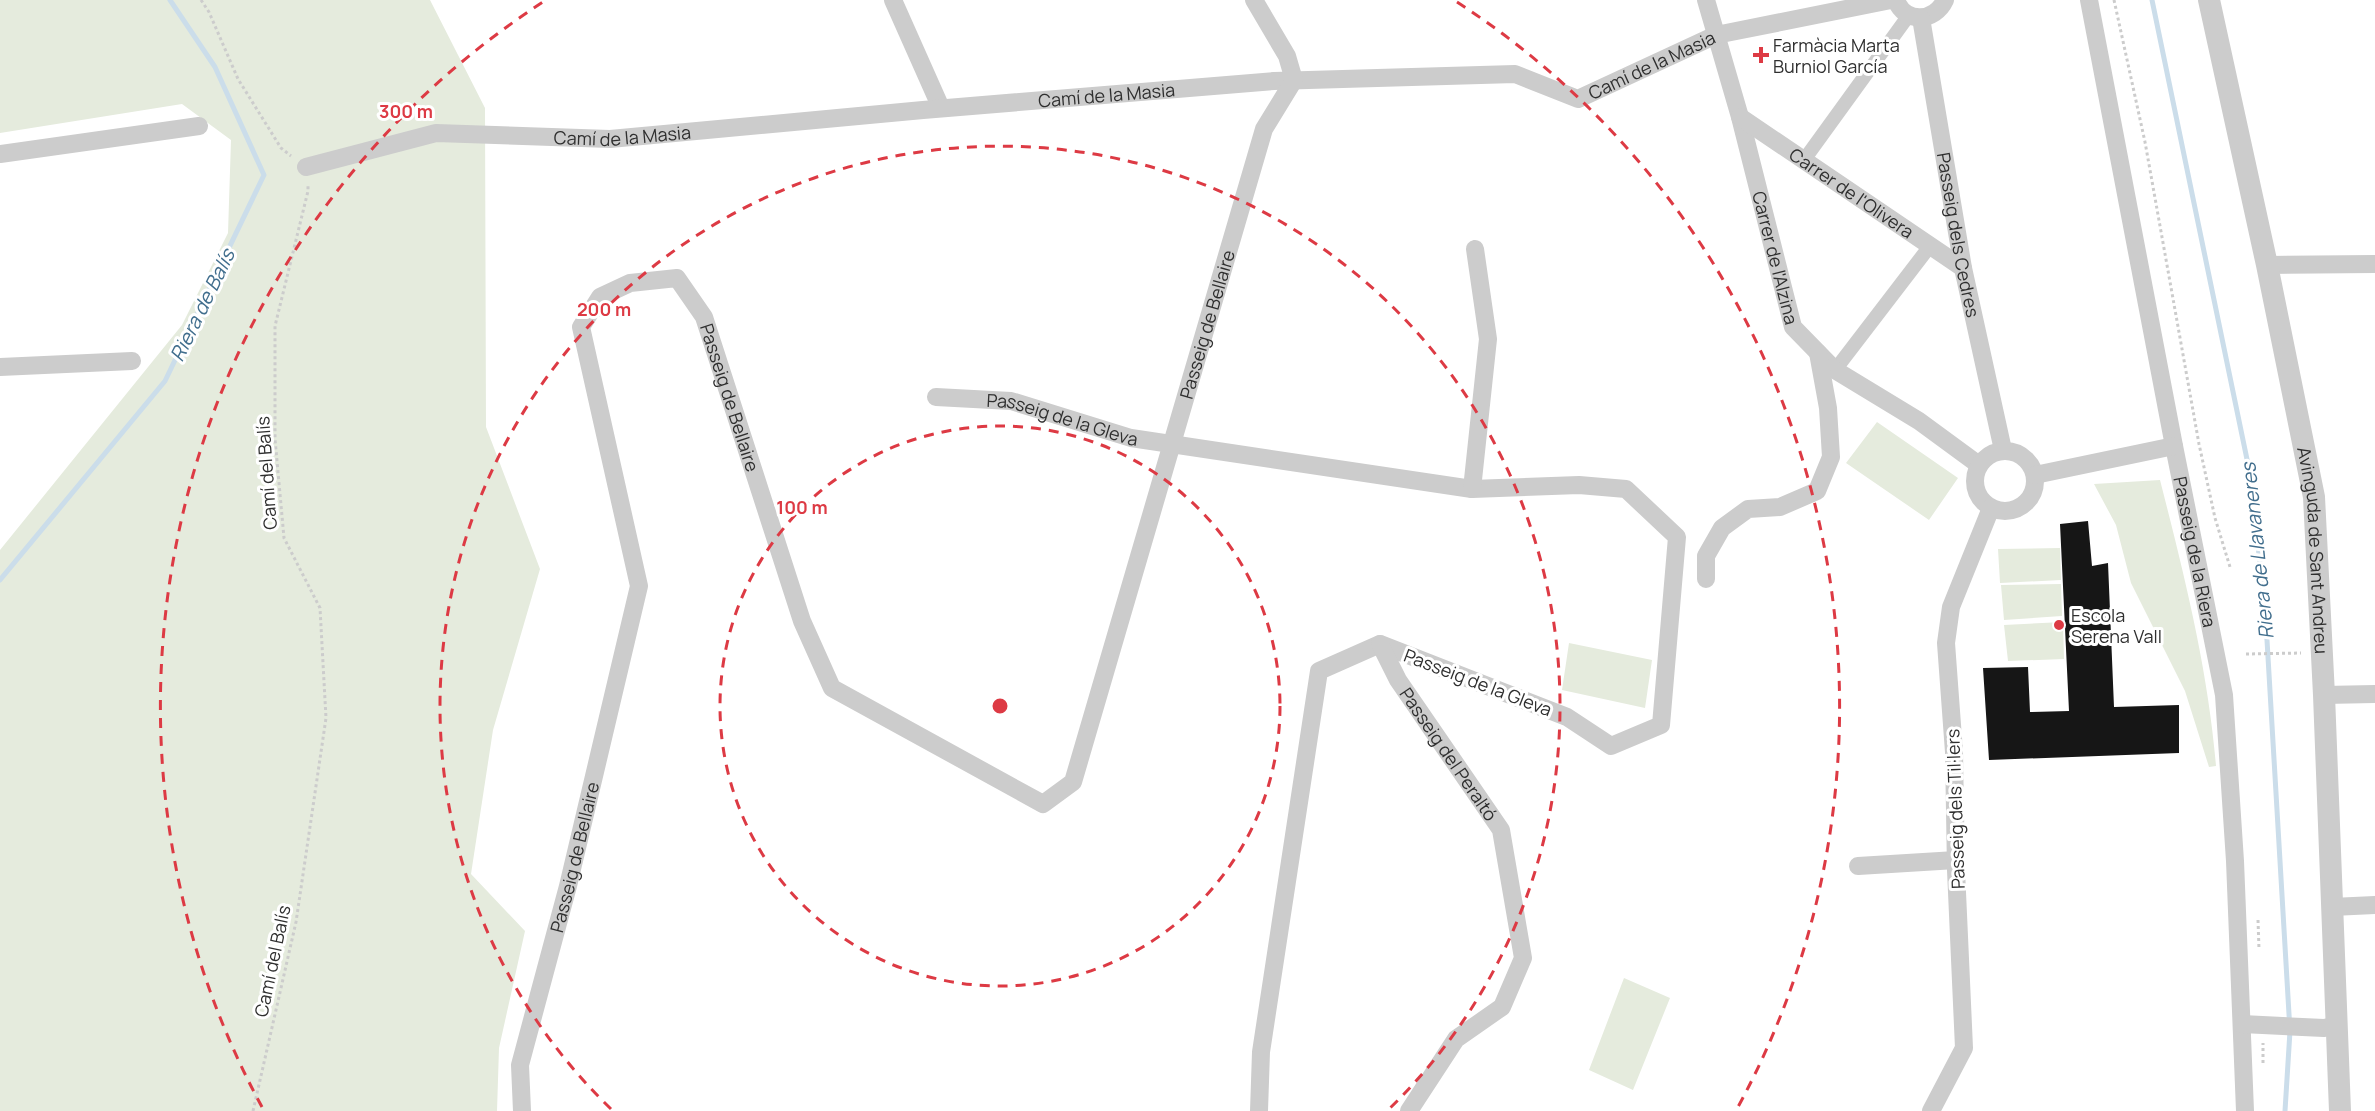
<svg xmlns="http://www.w3.org/2000/svg" width="2375" height="1111" font-family="Manrope,sans-serif">
<style>
.green{fill:#e5ebdd}
.lines{fill:none;stroke-linecap:round;stroke-linejoin:round}
.stream{stroke:#cbddea;stroke-width:5}
.building{fill:#161616}
.path{stroke:#ccc;stroke-width:3;stroke-dasharray:3 3;stroke-linecap:butt}
.pedestrian{stroke:#ccc;stroke-width:14}
.minor{stroke:#ccc;stroke-width:18}
.tertiary{stroke:#ccc;stroke-width:22}
.ring{fill:none;stroke:#dd3a44;stroke-width:3;stroke-dasharray:10 8}
.poi-dot{fill:#dd3a44;stroke:#fff;stroke-width:2}
.labels{text-anchor:middle;dominant-baseline:central;stroke-width:6;stroke-linejoin:round;paint-order:stroke}
.poi-label{font-size:18px;fill:#2f2f2f;stroke:#fff;text-anchor:start}
.street-label{font-size:18px;fill:#2f2f2f;stroke:#fff}
.water-label{font-size:20px;font-style:italic;fill:#416e8d;stroke:#fff}
.centre{fill:#dd3a44;stroke:#fff;stroke-width:3}
.ring-label{font-size:18px;text-anchor:middle;font-weight:bold;fill:#dd3a44;stroke:#fff;stroke-width:6;stroke-linejoin:round;paint-order:stroke}
</style>
<rect width="100%" height="100%" fill="#fff"/>
<!-- green -->
<path class="green" d="M 0,0 L 430,0 L 485,108 L 486,427 L 540,569 L 493,730 L 471,874 L 525,931 L 499,1048 L 497,1111 L 0,1111 L 0,550 L 182,325 L 228,233 L 231,140 L 182,104 L 0,133 Z
M 1877,422 L 1958,478 L 1929,520 L 1846,463 Z
M 2160,480 C 2184,574 2208,669 2216,766 L 2209,767 L 2185,691 L 2131,583 L 2116,525 L 2094,484 Z
M 2060,548 L 2061,580 L 2000,583 L 1998,549 Z
M 2061,584 L 2062,616 L 2004,620 L 2001,585 Z
M 2063,622 L 2064,659 L 2008,661 L 2004,625 Z
M 1569,643 L 1652,660 L 1645,708 L 1562,690 Z
M 1624,978 L 1670,998 L 1633,1090 L 1589,1070 Z"/>
<g class="lines">
<!-- stream -->
<path class="stream" d="M 2152,0 L 2249,469 L 2265,606 L 2290,1031 L 2285,1111
M 0,580 L 165,381 L 264,175 L 215,67 L 170,0"/>
</g>
<!-- building -->
<path class="building" d="M 2088,521 L 2092,566 L 2108,563 L 2114,707 L 2179,705 L 2179,753 L 1989,760 L 1983,668 L 2028,667 L 2030,712 L 2069,711 L 2060,524 Z"/>
<g class="lines">
<!-- path -->
<path class="path" d="M 201,0 L 209,12 L 238,79 L 281,148 L 291,156
M 2114,0 L 2145,142 L 2199,444 L 2215,518 L 2230,567
M 2246,654 L 2301,653
M 2258,920 L 2259,949
M 2263,1063 L 2263,1043
M 253,1111 L 296,922 L 326,718 L 320,608 L 284,538 L 275,439 L 275,326 L 308,191 L 308,185"/>
<!-- pedestrian -->
<path class="pedestrian" d="M 1804,160 L 1909,15
M 1835,370 L 1930,246"/>
<!-- minor -->
<g class="minor">
<path d="M 893,0 L 941,108"/>
<path id="s1" d="M 1706,0 L 1740,117 L 1793,327 L 1835,370 L 1919,421 L 1979,465"/>
<path d="M 1896,0 C 1905,24 1935,22 1945,0"/>
<path id="s2" d="M 2089,0 L 2174,446 L 2224,695 L 2235,861 L 2245,1111"/>
<path id="s3" d="M 1921,18 L 1963,268 L 2003,450"/>
<path id="s4" d="M 1740,117 L 1963,268"/>
<path d="M 0,154 L 199,126"/>
<path id="s5" d="M 306,167 L 436,133 L 610,139 L 923,110 L 1274,81 L 1515,74 L 1578,99 L 1716,35 L 1891,0"/>
<path d="M 2267,265 L 2375,264"/>
<path d="M 0,367 L 132,361"/>
<path id="s6" d="M 936,397 L 1011,401 L 1131,438 L 1472,489 L 1579,485 L 1626,489 L 1677,537 L 1661,725 L 1611,746 L 1567,717 L 1380,644 L 1319,671 L 1261,1052 L 1259,1111"/>
<circle cx="2005" cy="481" r="30"/>
<path d="M 2035,475 L 2174,446"/>
<path d="M 1472,489 L 1488,339 L 1475,249"/>
<path d="M 1706,579 L 1706,556 L 1722,528 L 1748,509 L 1780,507 L 1817,491 L 1831,457 L 1828,408 L 1818,353"/>
<path id="s7" d="M 1380,644 L 1398,680 L 1501,830 L 1523,958 L 1502,1007 L 1456,1039 L 1409,1111"/>
<path d="M 2324,695 L 2375,694"/>
<path d="M 1858,866 L 1956,860"/>
<path d="M 2332,907 L 2375,905"/>
<path d="M 2242,1024 L 2324,1028 L 2338,1025"/>
<path id="s8" d="M 522,1111 L 520,1065 L 568,886 L 639,586 L 581,327 L 600,297 L 630,283 L 677,278 L 704,317 L 802,621 L 832,688 L 1043,804 L 1073,782 L 1264,129 L 1294,80 L 1287,56 L 1254,0"/>
<path d="M 1931,1111 L 1964,1048 L 1956,870 L 1954,752 L 1946,643 L 1951,607 L 1991,508"/>
</g>
<!-- tertiary -->
<path class="tertiary" id="s9" d="M 2209,0 L 2267,265 L 2314,497 L 2324,695 L 2340,1111"/>
</g>
<!-- distance rings -->
<g class="ring">
<circle cx="1000" cy="706" r="280"/>
<path d="M611 1109A560 560 0 1 1 1389 1109"/>
<path d="M262 1107A840 840 0 0 1 543 2M1457 2A840 840 0 0 1 1738 1107"/>
</g>
<!-- markers -->
<g class="poi-dot">
<path d="M1758 46h6v6h6v6h-6v6h-6v-6h-6v-6h6z"/>
<circle cx="2059" cy="625" r="6"/>
</g>
<g class="labels">
<!-- poi labels -->
<g class="poi-label">
<text x="1773" y="45">Farmàcia Marta<tspan x="1773" dy="21">Burniol García</tspan></text>
<text x="2071" y="615">Escola<tspan x="2071" dy="21">Serena Vall</tspan></text>
</g>
<!-- street labels -->
<g class="street-label">
<text stroke="none"><textPath href="#s5" startOffset="1365">Camí de la Masia</textPath></text>
<text stroke="none"><textPath href="#s5" startOffset="807">Camí de la Masia</textPath></text>
<text stroke="none"><textPath href="#s5" startOffset="321">Camí de la Masia</textPath></text>
<text stroke="none"><textPath href="#s4" startOffset="135">Carrer de l'Olivera</textPath></text>
<text stroke="none"><textPath href="#s3" startOffset="220">Passeig dels Cedres</textPath></text>
<text stroke="none"><textPath href="#s1" startOffset="267">Carrer de l'Alzina</textPath></text>
<text stroke="none"><textPath href="#s8" startOffset="2116">Passeig de Bellaire</textPath></text>
<text stroke="none"><textPath href="#s8" startOffset="1053">Passeig de Bellaire</textPath></text>
<text stroke="none"><textPath href="#s6" startOffset="129">Passeig de la Gleva</textPath></text>
<text transform="translate(266 473) rotate(-94)">Camí del Balís</text>
<text stroke="none"><textPath href="#s9" startOffset="561">Avinguda de Sant Andreu</textPath></text>
<text stroke="none"><textPath href="#s2" startOffset="562">Passeig de la Riera</textPath></text>
<text transform="translate(1478 682) rotate(21)">Passeig de la Gleva</text>
<text stroke="none"><textPath href="#s7" startOffset="130">Passeig del Peraltó</textPath></text>
<text transform="translate(1955 809) rotate(-92)">Passeig dels Til·lers</text>
<text stroke="none"><textPath href="#s8" startOffset="261">Passeig de Bellaire</textPath></text>
<text transform="translate(272 961) rotate(-78)">Camí del Balís</text>
</g>
<!-- water labels -->
<g class="water-label">
<text transform="translate(202 305) rotate(-64)">Riera de Balís</text>
<text transform="translate(2257 551) rotate(-96)">Riera de Llavaneres</text>
</g>
</g>
<circle cx="1000" cy="706" r="9" class="centre"/>
<g class="ring-label">
<text x="406" y="118">300 m</text>
<text x="604" y="316">200 m</text>
<text x="802" y="514">100 m</text>
</g>
</svg>
